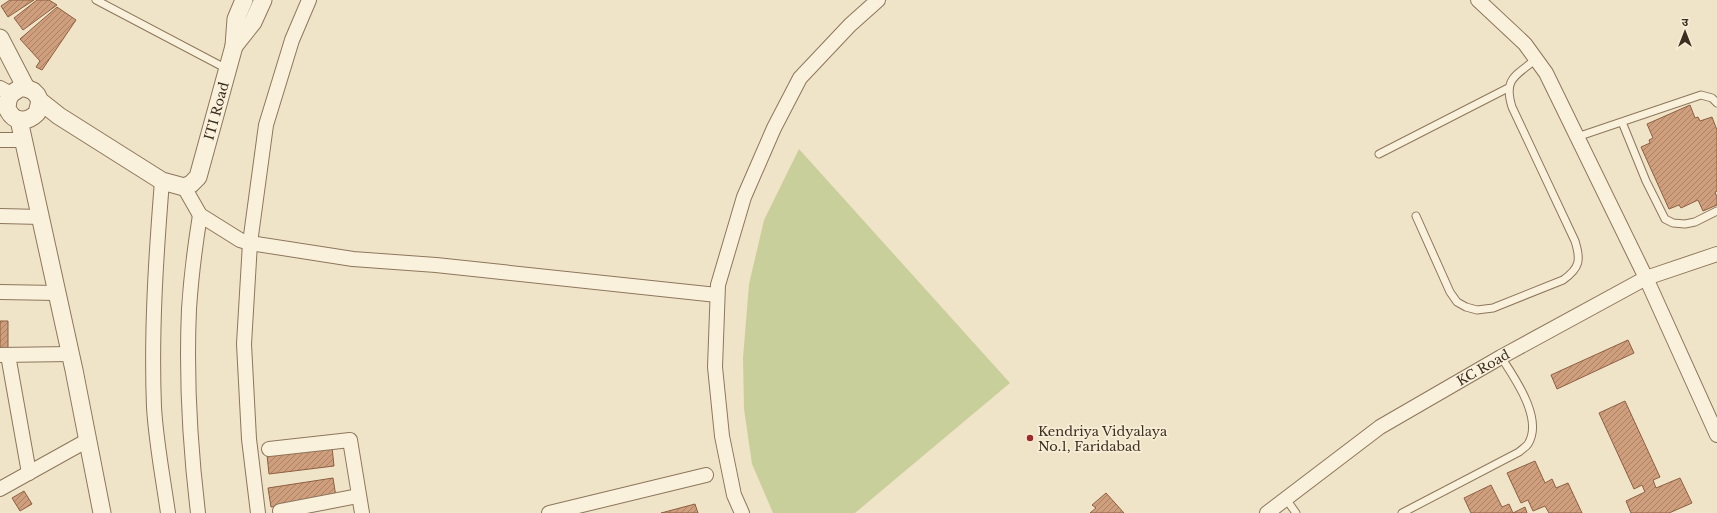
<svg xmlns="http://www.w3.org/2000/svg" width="1717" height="513" font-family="'Libre Baskerville','Noto Sans Devanagari',serif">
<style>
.park{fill:#c9cf9b}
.building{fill:url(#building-hatch);stroke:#8d5f41}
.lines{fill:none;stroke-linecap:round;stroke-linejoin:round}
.service-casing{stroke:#8d765c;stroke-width:9}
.minor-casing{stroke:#8d765c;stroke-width:16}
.tertiary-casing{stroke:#8d765c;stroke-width:19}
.service{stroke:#faf1dc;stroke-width:7}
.minor{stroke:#faf1dc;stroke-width:14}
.tertiary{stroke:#faf1dc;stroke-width:17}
.poi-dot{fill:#9e2a2b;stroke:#f7eed8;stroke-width:1.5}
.labels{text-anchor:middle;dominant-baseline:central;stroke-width:3.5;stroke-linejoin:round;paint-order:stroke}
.street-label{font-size:13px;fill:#3d2e20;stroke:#f7eed8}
.poi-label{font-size:13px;fill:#3d2e20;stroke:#f7eed8;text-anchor:start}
</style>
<defs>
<pattern id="building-hatch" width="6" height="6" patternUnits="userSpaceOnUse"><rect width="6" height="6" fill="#cf9f7d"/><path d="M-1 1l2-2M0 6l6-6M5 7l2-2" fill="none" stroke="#a98266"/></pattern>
</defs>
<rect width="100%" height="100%" fill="#f0e4c8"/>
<!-- park -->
<path class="park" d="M 799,149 L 1010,383 L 855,513 L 773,513 L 752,464 L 744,409 L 743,358 L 749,284 L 764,220 Z"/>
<!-- building -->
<path class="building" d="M 10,0 L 34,0 L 8,17 L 1,6 Z
M 37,0 L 49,0 L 57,5 L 23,30 L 14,18 Z
M 57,7 L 76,20 L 42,70 L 36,67 L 40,61 L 20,39 Z
M 1690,105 L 1695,118 L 1698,117 L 1700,121 L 1712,117 L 1717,130 L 1717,191 L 1715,192 L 1717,197 L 1717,205 L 1703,211 L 1698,200 L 1681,208 L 1679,205 L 1669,209 L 1641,147 L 1650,143 L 1649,140 L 1653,138 L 1647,124 Z
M 0,321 L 8,321 L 8,349 L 0,349 Z
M 1628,340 L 1634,353 L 1557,389 L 1551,375 Z
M 1625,401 L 1660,477 L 1653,480 L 1656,488 L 1680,478 L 1692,503 L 1669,513 L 1631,513 L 1626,501 L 1645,492 L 1642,485 L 1634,489 L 1599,413 Z
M 332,447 L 334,466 L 269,474 L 267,455 Z
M 1535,461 L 1545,483 L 1552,479 L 1556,488 L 1568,483 L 1582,513 L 1549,513 L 1545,506 L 1533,511 L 1528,500 L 1521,503 L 1507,473 Z
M 333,478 L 336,497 L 271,507 L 268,488 Z
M 1491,485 L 1502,507 L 1509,504 L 1513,513 L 1525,507 L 1527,513 L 1471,513 L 1464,498 Z
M 24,491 L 32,504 L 20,511 L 12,498 Z
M 1106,493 L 1124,513 L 1090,513 L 1096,508 L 1092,505 Z
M 695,504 L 698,513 L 661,513 Z"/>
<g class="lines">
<!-- service casing -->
<g class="service-casing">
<path id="service" d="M 96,0 L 227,69
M 1622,122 L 1646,181 L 1665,219 L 1673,223 L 1685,224 L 1695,222 L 1717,211
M 1577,137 L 1701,95 L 1712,98 L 1717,103
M 1379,154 L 1508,88
M 1416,216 L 1450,292 L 1457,302 L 1466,307 L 1477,310 L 1493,308 L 1563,280 C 1580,268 1581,260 1575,241 L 1512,107 C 1503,78 1516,76 1536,59
M 1286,499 L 1296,513
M 1402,513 L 1519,452 C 1522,449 1526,447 1528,444 C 1544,419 1514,377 1501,357"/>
</g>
<!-- minor casing -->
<g class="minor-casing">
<g id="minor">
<path d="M 1478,0 L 1525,44 L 1546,73 L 1646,278 L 1717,435"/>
<path d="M 0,88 L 11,94"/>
<path d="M 0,140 L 24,140"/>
<path d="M 162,181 C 156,256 151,332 154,407 C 156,442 163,478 168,513"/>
<path d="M 184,187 L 200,215 L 240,240 L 250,243 L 353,259 L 436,265 L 717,295"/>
<path d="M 0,216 L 41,217"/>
<path d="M 0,292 L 57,293"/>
<path d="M 0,355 L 71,354"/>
<path d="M 8,355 L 29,473"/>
<path d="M 269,449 L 350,440 L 362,513"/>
<path d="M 0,489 L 88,440"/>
<path d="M 280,511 L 358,496"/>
<path d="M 198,513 C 190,446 186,377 189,309 C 191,278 195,246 200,215"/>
<path d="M 258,513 L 249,439 L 244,344 L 250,243 L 266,125 L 292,40 L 309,0"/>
<path d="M 549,513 L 706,475"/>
<path d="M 742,513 L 734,495 L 722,436 L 715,367 L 718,285 L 744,197 L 774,128 L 800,78 L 850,25 L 878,0"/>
<path id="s1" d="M 1267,513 L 1380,427 L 1501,357 L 1646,278 L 1717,254"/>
</g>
</g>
<!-- tertiary casing -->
<g class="tertiary-casing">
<g id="tertiary">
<path d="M 0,38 L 26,88"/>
<path d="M 234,46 L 253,22 L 263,0"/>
<path id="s2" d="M 40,101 L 37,113 C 26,124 13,122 7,108 L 8,100 L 11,94 L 20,88 L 26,88 L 33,91 L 37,95 L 40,101 L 59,116 L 162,181 L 184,187 L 191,184 L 198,177 L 234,46 L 236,19 L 244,0"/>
<path d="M 19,120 L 74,370 L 102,513"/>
</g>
</g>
<!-- service -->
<use href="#service" class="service"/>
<!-- minor -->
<use href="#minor" class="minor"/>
<!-- tertiary -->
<use href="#tertiary" class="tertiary"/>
</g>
<!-- markers -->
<circle class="poi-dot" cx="1030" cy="438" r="4"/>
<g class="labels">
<!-- street labels -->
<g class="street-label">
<text stroke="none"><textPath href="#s2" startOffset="356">ITI Road</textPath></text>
<text stroke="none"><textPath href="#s1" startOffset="261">KC Road</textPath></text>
</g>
<!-- poi labels -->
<g class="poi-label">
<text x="1038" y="431">Kendriya Vidyalaya<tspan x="1038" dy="15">No.1, Faridabad</tspan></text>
</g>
</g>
<!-- north arrow -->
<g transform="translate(1685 32)" stroke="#f7eed8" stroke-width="3" paint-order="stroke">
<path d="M0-3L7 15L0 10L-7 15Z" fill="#3d2e20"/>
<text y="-6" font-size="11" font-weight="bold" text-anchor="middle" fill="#3d2e20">उ</text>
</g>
</svg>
